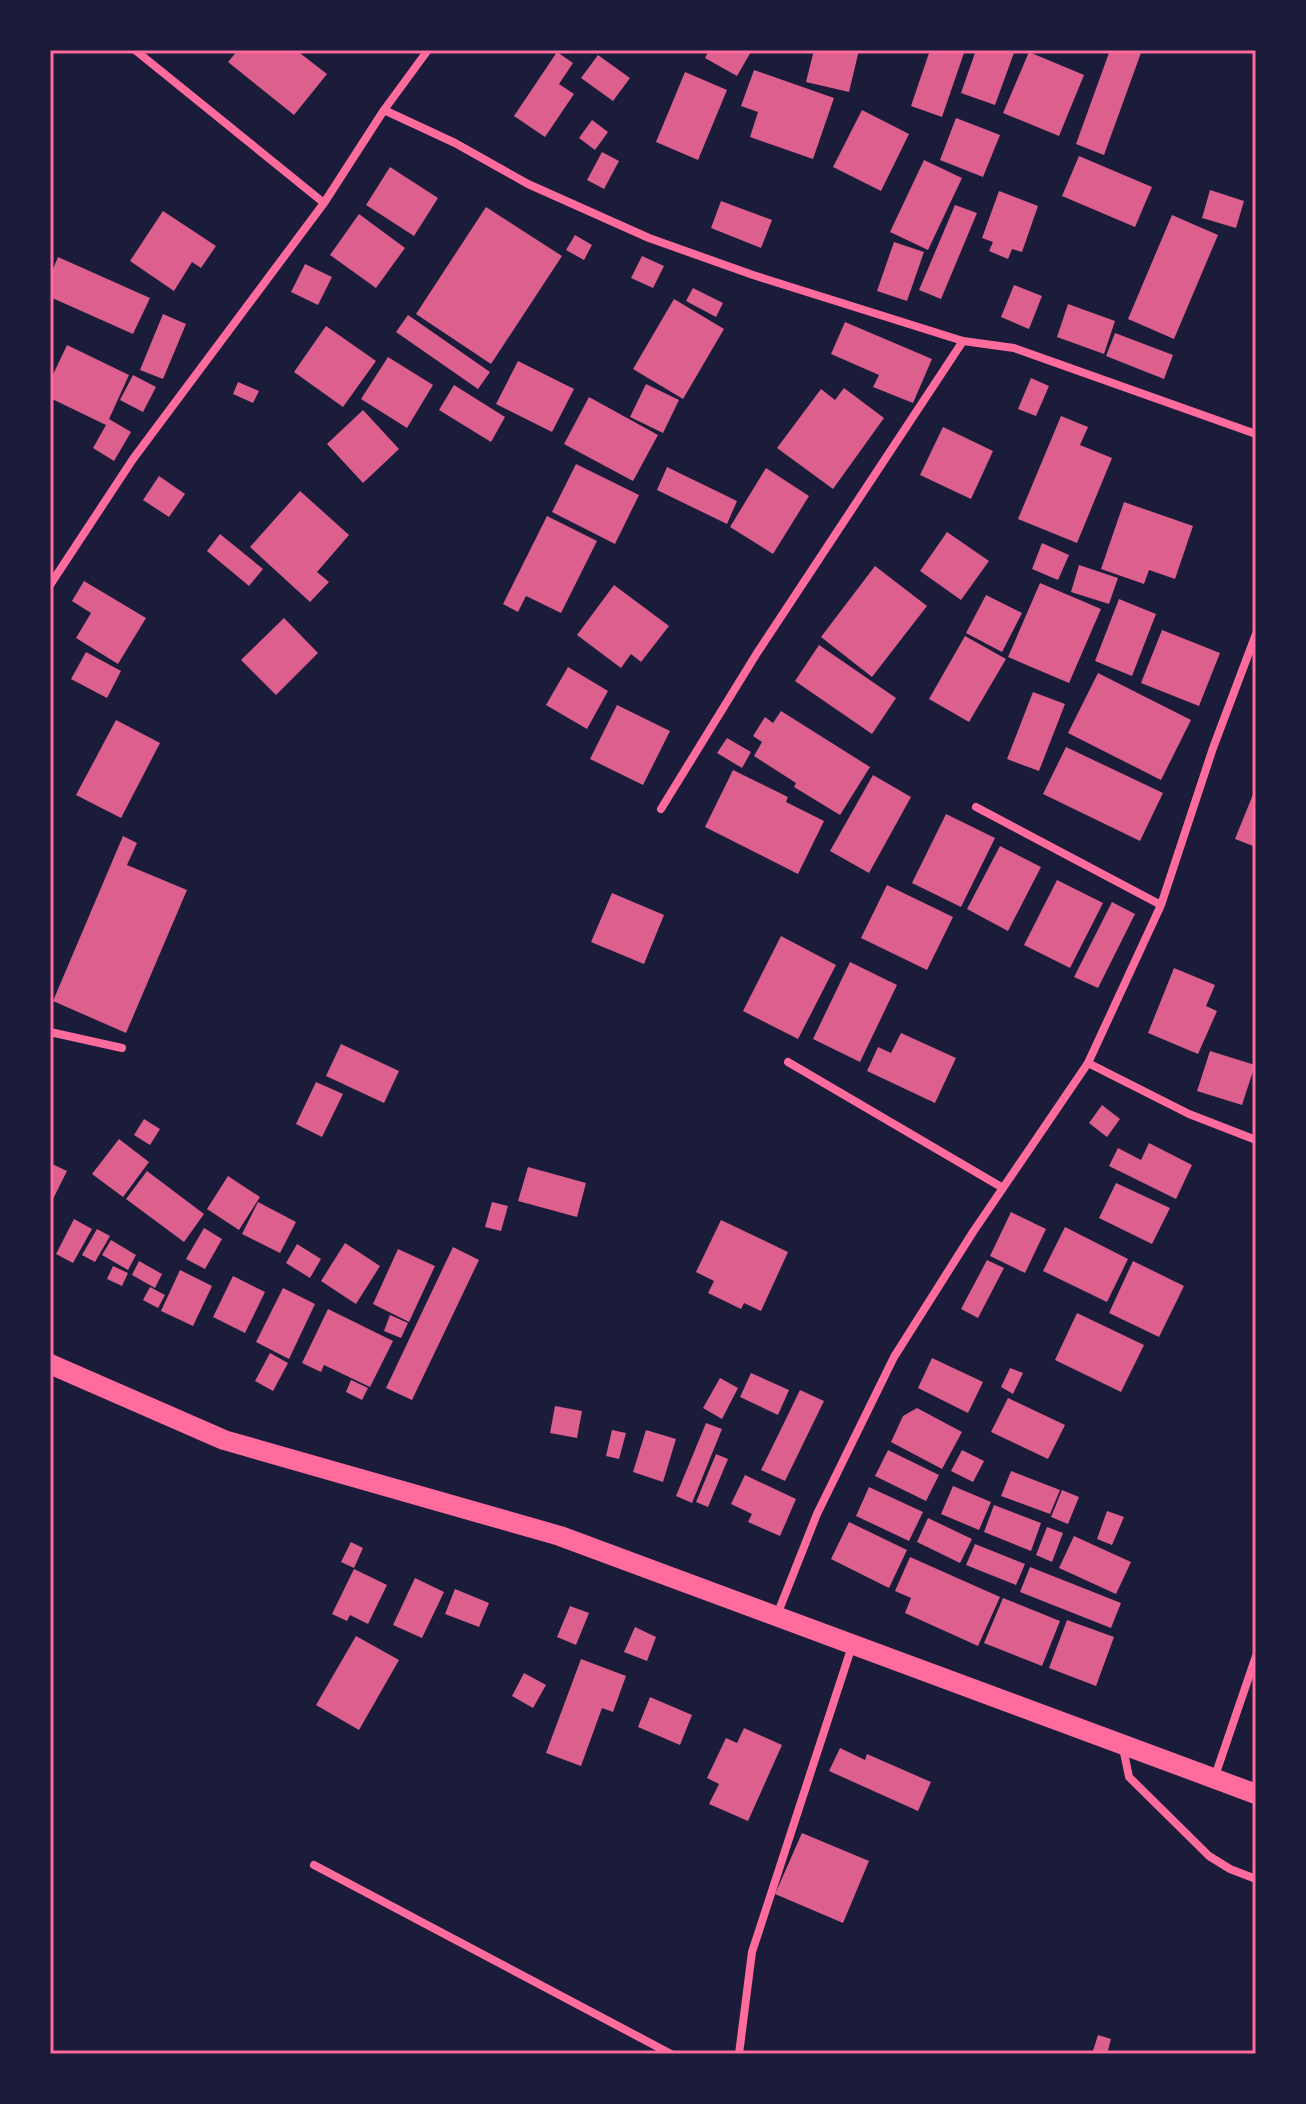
<svg xmlns="http://www.w3.org/2000/svg" width="1306" height="2104" font-family="'Archivo Narrow',sans-serif">
<style>
.building{fill:#dd5f8e}
.lines{fill:none;stroke-linecap:round;stroke-linejoin:round}
.minor{stroke:#ff6b9d;stroke-width:8}
.primary{stroke:#ff6b9d;stroke-width:20}
.neatline{fill:none;stroke:#ff6b9d;stroke-width:3}
</style>
<rect width="100%" height="100%" fill="#1b1b3a"/>
<!-- building -->
<path class="building" d="M 238,50 L 296,50 L 327,74 L 294,115 L 228,62 Z
M 709,50 L 752,50 L 737,76 L 705,58 Z
M 814,50 L 859,50 L 849,92 L 806,82 Z
M 930,50 L 965,50 L 942,117 L 911,106 Z
M 976,50 L 1015,50 L 995,105 L 961,93 Z
M 1110,50 L 1142,50 L 1104,155 L 1076,144 Z
M 557,52 L 573,63 L 559,84 L 574,94 L 545,137 L 514,116 Z
M 1029,52 L 1084,75 L 1059,136 L 1003,113 Z
M 598,55 L 630,78 L 613,101 L 581,78 Z
M 754,70 L 834,98 L 813,159 L 750,137 L 758,112 L 741,106 Z
M 685,72 L 727,90 L 698,160 L 656,142 Z
M 862,110 L 909,134 L 881,191 L 833,167 Z
M 956,118 L 1000,135 L 983,177 L 940,160 Z
M 592,120 L 608,132 L 595,150 L 579,138 Z
M 602,152 L 619,161 L 604,189 L 587,180 Z
M 1079,156 L 1152,187 L 1135,227 L 1062,196 Z
M 924,160 L 962,178 L 928,250 L 890,232 Z
M 390,167 L 438,198 L 414,236 L 366,205 Z
M 1210,190 L 1244,201 L 1236,228 L 1202,218 Z
M 999,191 L 1038,206 L 1022,252 L 1012,249 L 1008,259 L 989,251 L 993,242 L 982,238 Z
M 721,201 L 772,220 L 761,248 L 711,228 Z
M 955,205 L 977,213 L 941,299 L 919,290 Z
M 486,207 L 562,256 L 491,364 L 416,314 Z
M 163,211 L 216,246 L 201,268 L 192,262 L 174,291 L 130,261 Z
M 359,214 L 405,248 L 376,288 L 330,255 Z
M 1172,215 L 1218,235 L 1174,339 L 1128,319 Z
M 575,235 L 592,245 L 584,260 L 566,250 Z
M 894,242 L 924,252 L 907,301 L 877,291 Z
M 642,256 L 664,266 L 653,288 L 631,278 Z
M 58,257 L 150,298 L 133,334 L 50,297 L 50,276 Z
M 305,264 L 332,277 L 318,305 L 291,292 Z
M 1014,285 L 1042,296 L 1029,329 L 1001,317 Z
M 693,288 L 723,303 L 716,317 L 686,301 Z
M 674,299 L 724,329 L 683,399 L 633,369 Z
M 1068,304 L 1115,321 L 1104,354 L 1057,337 Z
M 163,314 L 186,324 L 163,379 L 140,370 Z
M 408,315 L 490,372 L 478,389 L 396,332 Z
M 845,322 L 932,359 L 913,403 L 873,387 L 879,375 L 831,354 Z
M 326,326 L 376,361 L 343,407 L 294,372 Z
M 1115,333 L 1173,355 L 1164,379 L 1106,356 Z
M 67,345 L 129,375 L 109,419 L 131,432 L 114,461 L 93,448 L 106,425 L 50,398 L 50,381 Z
M 388,357 L 433,385 L 407,428 L 361,399 Z
M 518,361 L 574,389 L 552,432 L 496,404 Z
M 133,375 L 156,387 L 143,412 L 120,400 Z
M 1031,378 L 1049,386 L 1036,416 L 1018,409 Z
M 238,382 L 259,391 L 253,403 L 233,394 Z
M 646,384 L 679,400 L 663,433 L 630,417 Z
M 454,385 L 505,417 L 491,442 L 439,410 Z
M 844,388 L 884,418 L 833,489 L 777,448 L 821,389 L 835,400 Z
M 589,397 L 658,435 L 633,481 L 564,444 Z
M 363,410 L 399,449 L 363,483 L 327,444 Z
M 1061,416 L 1088,427 L 1080,445 L 1112,458 L 1077,543 L 1018,519 Z
M 943,427 L 993,451 L 971,499 L 920,475 Z
M 576,464 L 639,495 L 615,544 L 552,512 Z
M 667,467 L 737,501 L 727,524 L 657,490 Z
M 766,468 L 809,496 L 773,554 L 730,527 Z
M 159,476 L 185,494 L 169,517 L 143,500 Z
M 300,491 L 349,535 L 317,572 L 329,582 L 310,602 L 250,547 Z
M 1124,502 L 1193,526 L 1175,579 L 1149,570 L 1144,584 L 1101,569 Z
M 547,516 L 597,541 L 561,613 L 526,596 L 518,612 L 503,604 Z
M 947,532 L 989,561 L 961,600 L 920,571 Z
M 220,534 L 263,569 L 249,586 L 207,551 Z
M 1042,543 L 1069,555 L 1058,580 L 1032,569 Z
M 1079,565 L 1118,578 L 1109,604 L 1071,592 Z
M 875,566 L 927,606 L 872,677 L 821,637 Z
M 84,581 L 146,618 L 118,664 L 76,638 L 91,613 L 72,601 Z
M 1040,583 L 1101,609 L 1069,683 L 1008,657 Z
M 614,585 L 669,626 L 641,662 L 631,654 L 621,668 L 577,635 Z
M 986,595 L 1022,613 L 1002,652 L 966,633 Z
M 1119,599 L 1156,614 L 1132,676 L 1095,661 Z
M 284,618 L 318,653 L 276,695 L 241,660 Z
M 1162,630 L 1220,653 L 1199,706 L 1141,683 Z
M 965,636 L 1006,659 L 969,722 L 929,699 Z
M 819,645 L 896,698 L 872,734 L 795,681 Z
M 86,652 L 121,671 L 107,698 L 71,679 Z
M 568,667 L 608,691 L 587,729 L 546,705 Z
M 1098,673 L 1191,720 L 1161,780 L 1068,733 Z
M 1033,692 L 1065,704 L 1039,771 L 1007,759 Z
M 617,705 L 670,731 L 643,785 L 590,759 Z
M 781,711 L 870,767 L 840,815 L 794,787 L 796,783 L 754,756 L 762,742 L 753,736 L 765,717 L 773,723 Z
M 116,720 L 160,743 L 121,818 L 76,795 Z
M 727,738 L 751,752 L 742,768 L 717,753 Z
M 1066,747 L 1163,793 L 1140,841 L 1043,794 Z
M 733,770 L 788,797 L 786,802 L 824,821 L 798,874 L 705,827 Z
M 873,775 L 911,797 L 869,873 L 830,851 Z
M 1256,787 L 1256,847 L 1235,839 Z
M 946,814 L 995,838 L 961,907 L 912,883 Z
M 123,836 L 137,843 L 127,865 L 187,890 L 126,1033 L 53,1001 Z
M 1000,846 L 1041,867 L 1008,931 L 967,909 Z
M 1057,880 L 1103,903 L 1070,968 L 1024,945 Z
M 887,885 L 953,917 L 927,970 L 861,938 Z
M 612,893 L 664,915 L 644,964 L 591,942 Z
M 1112,902 L 1135,914 L 1098,988 L 1074,977 Z
M 781,936 L 836,965 L 798,1039 L 743,1011 Z
M 850,962 L 897,985 L 860,1062 L 813,1039 Z
M 1174,968 L 1215,985 L 1206,1006 L 1217,1011 L 1198,1054 L 1148,1033 Z
M 901,1033 L 956,1058 L 935,1103 L 867,1071 L 878,1047 L 891,1053 Z
M 341,1044 L 399,1071 L 384,1103 L 326,1076 Z
M 1210,1051 L 1255,1065 L 1242,1105 L 1197,1091 Z
M 316,1082 L 343,1094 L 322,1137 L 296,1124 Z
M 1102,1105 L 1120,1119 L 1107,1137 L 1089,1123 Z
M 144,1119 L 160,1129 L 150,1145 L 134,1135 Z
M 119,1139 L 149,1162 L 123,1197 L 92,1174 Z
M 1149,1143 L 1192,1165 L 1176,1199 L 1109,1166 L 1118,1148 L 1141,1160 Z
M 50,1163 L 67,1171 L 52,1201 L 50,1200 Z
M 528,1167 L 586,1183 L 577,1217 L 518,1201 Z
M 147,1171 L 204,1214 L 184,1242 L 126,1199 Z
M 228,1176 L 260,1197 L 239,1230 L 207,1209 Z
M 1116,1183 L 1170,1208 L 1152,1244 L 1099,1218 Z
M 258,1202 L 296,1222 L 280,1253 L 242,1234 Z
M 492,1202 L 508,1206 L 501,1231 L 485,1227 Z
M 1011,1212 L 1046,1229 L 1025,1273 L 990,1256 Z
M 74,1219 L 92,1229 L 73,1263 L 56,1254 Z
M 721,1220 L 788,1252 L 761,1311 L 744,1303 L 741,1309 L 708,1293 L 714,1281 L 696,1272 Z
M 1065,1227 L 1128,1259 L 1107,1302 L 1043,1271 Z
M 204,1228 L 222,1239 L 205,1269 L 186,1259 Z
M 97,1229 L 110,1236 L 95,1262 L 82,1255 Z
M 111,1240 L 136,1255 L 128,1270 L 102,1255 Z
M 345,1243 L 380,1266 L 356,1304 L 321,1281 Z
M 297,1244 L 321,1259 L 310,1278 L 286,1263 Z
M 453,1247 L 479,1260 L 412,1400 L 386,1388 Z
M 398,1249 L 435,1266 L 409,1322 L 373,1304 Z
M 987,1260 L 1004,1268 L 978,1318 L 961,1309 Z
M 139,1261 L 162,1274 L 155,1288 L 132,1275 Z
M 1133,1261 L 1184,1286 L 1159,1337 L 1109,1313 Z
M 113,1266 L 128,1273 L 122,1286 L 107,1279 Z
M 180,1270 L 212,1286 L 193,1326 L 161,1311 Z
M 233,1276 L 265,1292 L 245,1333 L 213,1317 Z
M 150,1287 L 165,1295 L 158,1308 L 143,1300 Z
M 283,1288 L 315,1304 L 289,1359 L 256,1342 Z
M 328,1309 L 393,1341 L 370,1387 L 324,1365 L 321,1372 L 302,1363 Z
M 1077,1313 L 1144,1345 L 1121,1392 L 1055,1360 Z
M 390,1315 L 408,1323 L 401,1338 L 384,1331 Z
M 270,1353 L 288,1363 L 273,1391 L 255,1381 Z
M 932,1358 L 983,1382 L 968,1413 L 918,1388 Z
M 1010,1368 L 1023,1373 L 1013,1394 L 1001,1387 Z
M 751,1373 L 789,1390 L 778,1415 L 740,1397 Z
M 720,1378 L 738,1388 L 722,1419 L 703,1408 Z
M 351,1380 L 368,1388 L 362,1400 L 346,1392 Z
M 800,1390 L 824,1401 L 785,1481 L 761,1470 Z
M 1008,1398 L 1065,1425 L 1048,1459 L 991,1432 Z
M 555,1406 L 582,1411 L 577,1438 L 550,1433 Z
M 917,1408 L 962,1432 L 942,1469 L 891,1442 L 903,1416 Z
M 706,1423 L 722,1429 L 692,1503 L 676,1496 Z
M 612,1430 L 626,1433 L 619,1459 L 606,1456 Z
M 646,1430 L 676,1439 L 663,1482 L 633,1472 Z
M 888,1450 L 939,1475 L 926,1501 L 875,1476 Z
M 962,1450 L 984,1461 L 973,1482 L 951,1471 Z
M 716,1454 L 728,1459 L 708,1507 L 696,1502 Z
M 1011,1471 L 1060,1490 L 1050,1514 L 1001,1496 Z
M 745,1475 L 796,1499 L 780,1536 L 748,1522 L 752,1514 L 731,1504 Z
M 953,1486 L 991,1502 L 979,1530 L 941,1514 Z
M 869,1487 L 923,1512 L 909,1541 L 856,1516 Z
M 1062,1490 L 1079,1497 L 1068,1524 L 1051,1517 Z
M 994,1505 L 1041,1523 L 1031,1551 L 984,1532 Z
M 1107,1511 L 1124,1517 L 1112,1545 L 1097,1539 Z
M 928,1518 L 972,1539 L 960,1563 L 917,1542 Z
M 849,1522 L 907,1550 L 889,1588 L 831,1559 Z
M 1047,1527 L 1063,1533 L 1052,1562 L 1036,1555 Z
M 1074,1536 L 1131,1562 L 1116,1594 L 1059,1568 Z
M 351,1542 L 363,1548 L 354,1568 L 341,1562 Z
M 975,1544 L 1025,1564 L 1016,1585 L 966,1565 Z
M 910,1557 L 1000,1597 L 978,1646 L 905,1613 L 911,1598 L 895,1591 Z
M 1030,1567 L 1121,1603 L 1111,1628 L 1020,1592 Z
M 354,1569 L 387,1585 L 368,1624 L 350,1615 L 347,1621 L 332,1614 Z
M 415,1578 L 444,1592 L 422,1638 L 393,1625 Z
M 455,1589 L 489,1603 L 479,1627 L 445,1614 Z
M 1003,1598 L 1060,1621 L 1042,1666 L 984,1643 Z
M 570,1606 L 589,1613 L 576,1645 L 557,1637 Z
M 1067,1620 L 1114,1637 L 1096,1686 L 1049,1668 Z
M 635,1627 L 656,1637 L 647,1661 L 624,1652 Z
M 356,1636 L 399,1660 L 359,1730 L 316,1705 Z
M 581,1659 L 626,1676 L 613,1712 L 602,1708 L 581,1766 L 546,1753 Z
M 524,1673 L 546,1685 L 533,1708 L 512,1696 Z
M 650,1697 L 692,1715 L 680,1745 L 638,1727 Z
M 744,1728 L 782,1745 L 748,1821 L 709,1804 L 719,1784 L 707,1778 L 726,1738 L 737,1743 Z
M 840,1748 L 865,1760 L 867,1754 L 931,1782 L 918,1811 L 829,1771 Z
M 802,1833 L 869,1861 L 843,1923 L 775,1894 Z
M 1098,2035 L 1111,2039 L 1107,2054 L 1092,2054 Z"/>
<g class="lines">
<!-- minor -->
<path class="minor" d="M 135,50 L 324,203
M 384,110 L 455,143 L 528,184 L 649,238 L 753,275 L 963,341 L 1014,348 L 1256,434
M 50,585 L 133,459 L 324,203 L 384,110 L 428,50
M 976,807 L 1161,905
M 661,809 L 757,653 L 963,341
M 50,1032 L 122,1048
M 788,1062 L 1003,1188
M 1088,1063 L 1189,1114 L 1256,1140
M 777,1615 L 817,1514 L 894,1357 L 973,1232 L 1088,1063 L 1161,905 L 1213,748 L 1256,634
M 1123,1748 L 1129,1777 L 1209,1856 L 1230,1869 L 1256,1879
M 1215,1776 L 1256,1656
M 314,1865 L 671,2054
M 739,2054 L 752,1952 L 852,1646"/>
<!-- primary -->
<path class="primary" d="M 50,1364 L 224,1440 L 560,1536 L 1256,1794"/>
</g>
<!-- border -->
<rect width="1306" height="2104" fill="none" stroke="#1b1b3a" stroke-width="104"/>
<rect x="52" y="52" width="1202" height="2000" class="neatline"/>
</svg>
